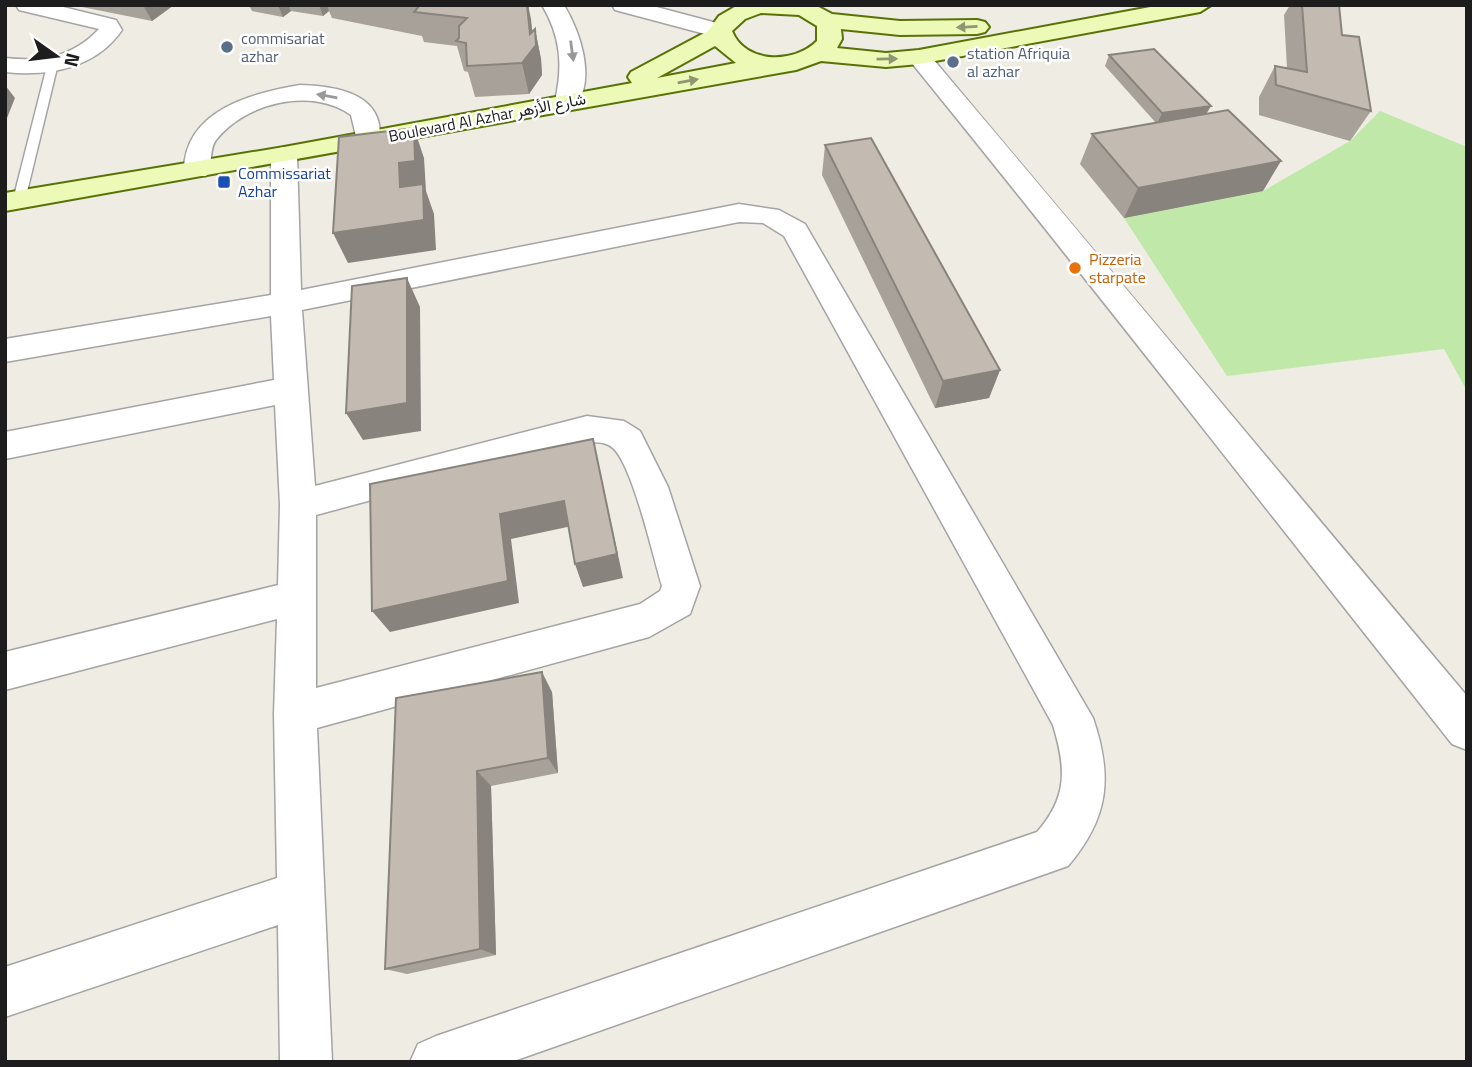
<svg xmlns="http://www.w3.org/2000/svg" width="1472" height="1067" font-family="'Titillium Web',Vazirmatn,sans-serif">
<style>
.grass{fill:#bfe8a9}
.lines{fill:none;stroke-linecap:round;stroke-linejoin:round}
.lane-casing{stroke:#a4a4a4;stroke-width:3}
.street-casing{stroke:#a4a4a4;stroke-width:3}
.secondary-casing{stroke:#587206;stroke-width:4}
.lane{fill:#fff;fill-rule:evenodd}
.street{fill:#fff;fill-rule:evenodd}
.secondary{fill:#ecf9b7;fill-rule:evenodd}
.wall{fill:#a8a199}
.shaded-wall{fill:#88837d}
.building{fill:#c3bbb2;stroke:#88837d;stroke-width:2}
.oneway{fill:#8f9672}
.oneway2{fill:#999}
.service-dot{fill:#5c6f8a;stroke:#fff;stroke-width:2.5}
.transit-dot{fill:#1a4fb4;stroke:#fff;stroke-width:2.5}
.food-dot{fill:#e8710a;stroke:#fff;stroke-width:2.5}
.labels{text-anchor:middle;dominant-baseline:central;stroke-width:5;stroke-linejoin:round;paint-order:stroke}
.far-service-label{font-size:16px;fill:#4e5e75;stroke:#fff;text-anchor:start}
.far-street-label{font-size:16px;fill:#1d1d1d;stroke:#fff}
.far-transit-label{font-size:16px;fill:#164399;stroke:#fff;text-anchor:start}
.far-food-label{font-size:16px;fill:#c56008;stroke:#fff;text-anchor:start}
</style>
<rect width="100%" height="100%" fill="#eeece3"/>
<!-- grass -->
<path class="grass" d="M 1380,111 L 1467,147 L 1467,391 L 1444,349 L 1227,376 L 1124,218 L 1263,191 L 1350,141 Z"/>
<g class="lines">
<!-- lane casing -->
<g class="lane-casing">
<path id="lane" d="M 47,66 L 57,68 L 25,200 L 19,204 L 13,200 Z"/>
</g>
<!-- street casing -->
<g class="street-casing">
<path id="street" d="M 16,5 L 55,5 L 116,20 L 122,30 C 96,68 49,77 5,72 L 5,58 C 42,62 73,57 99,29 L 19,10 Z
M 542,5 L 564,5 C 580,32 596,77 576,106 L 558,106 L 555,101 C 563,66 561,37 542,5 Z
M 612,5 L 649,5 L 728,26 L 731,31 L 720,38 L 615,10 Z
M 919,50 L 927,52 C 1109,266 1286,482 1467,696 L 1467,750 L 1452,744 C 1271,516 1094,287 911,62 L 907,57 L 911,52 Z
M 300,85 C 328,86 372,90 379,124 C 380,132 381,139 376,145 L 358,145 L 351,115 C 312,87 246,102 216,140 C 208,151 214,165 206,176 L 188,176 L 184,170 C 185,110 252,93 300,85 Z
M 284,147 L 293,149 L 297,155 L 301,290 L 739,204 L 779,210 L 805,224 L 1093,718 C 1113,777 1109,818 1068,866 L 511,1062 L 410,1062 L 418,1044 L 436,1036 L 1037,832 C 1068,797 1066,768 1053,725 L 784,236 L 763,223 L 739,222 L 302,310 L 315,486 L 587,416 L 624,421 L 640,431 L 668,487 L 700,586 L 690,614 L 649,637 L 317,728 L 332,1062 L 280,1062 L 278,925 L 5,1017 L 5,967 L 277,878 L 274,714 L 277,619 L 5,690 L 5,652 L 278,585 L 280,505 L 275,405 L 5,459 L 5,432 L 274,380 L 271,316 L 5,362 L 5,339 L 271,295 L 271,155 L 275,149 ZM 587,442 C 597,443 605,441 613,448 C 633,466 653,557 662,586 L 660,591 L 640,604 L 316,688 L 316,515 Z"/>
</g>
<!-- secondary casing -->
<g class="secondary-casing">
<path id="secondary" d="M 738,5 L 815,5 L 832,14 L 900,21 L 977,20 L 985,22 L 989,27 L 985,32 L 977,34 L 900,35 L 841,29 L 842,39 L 837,48 L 886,53 L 919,50 L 1161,5 L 1211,5 L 1200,12 L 919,64 L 886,67 L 821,61 L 796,70 L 5,211 L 5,193 L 284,147 L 632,83 L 628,77 L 631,72 L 708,31 L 719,16 ZM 761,13 L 799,15 L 817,26 L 817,41 C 794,64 745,64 732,31 L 745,19 ZM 715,46 L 736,63 L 657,78 Z"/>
</g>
<!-- lane -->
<use href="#lane" class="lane"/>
<!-- street -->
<use href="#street" class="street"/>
<!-- secondary -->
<use href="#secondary" class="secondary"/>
</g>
<!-- wall -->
<path class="wall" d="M 72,5 L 174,5 L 152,21 Z
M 249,5 L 528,5 L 532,31 L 535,29 L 541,59 L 542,75 L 529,94 L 475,97 L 468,72 L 464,71 L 457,46 L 424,42 L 422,36 L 332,18 L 329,11 L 323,16 L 291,11 L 283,17 L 252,11 Z
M 1290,5 L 1339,5 L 1342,35 L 1371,111 L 1350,141 L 1259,115 L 1259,97 L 1275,66 L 1287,68 L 1284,15 Z
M 1109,55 L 1206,114 L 1263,191 L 1124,218 L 1080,164 L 1092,134 L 1156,123 L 1105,66 Z
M 825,145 L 1000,370 L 989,398 L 935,408 L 822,175 Z
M 552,692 L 558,773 L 491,786 L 496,955 L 407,974 L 385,969 L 396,698 Z"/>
<!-- shaded-wall -->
<path class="shaded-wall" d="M 143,5 L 174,5 L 152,21 Z
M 278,5 L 288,5 L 291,11 L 283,17 Z
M 319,5 L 327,5 L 329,11 L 323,16 Z
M 527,5 L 528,5 L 531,19 L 534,48 L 535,29 L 541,59 L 542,75 L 529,94 L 522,63 Z
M 5,85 L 15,98 L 5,123 Z
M 1211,106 L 1205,116 L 1157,124 L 1162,113 Z
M 414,128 L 424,158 L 426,191 L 434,214 L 436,250 L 348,263 L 333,233 L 400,187 L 399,163 Z
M 1281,161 L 1263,191 L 1124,218 L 1138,188 Z
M 407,278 L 420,307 L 421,431 L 363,440 L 346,413 Z
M 1000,370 L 989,398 L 935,408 L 943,381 Z
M 593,439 L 623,578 L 583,587 L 575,564 Z
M 564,501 L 572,526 L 511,539 L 519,603 L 390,632 L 372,611 L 500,514 Z
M 542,672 L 552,692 L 558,773 L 548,758 Z
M 477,771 L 491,786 L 496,955 L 480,949 Z"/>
<!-- building -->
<path class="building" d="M 420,5 L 527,5 L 530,34 L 535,29 L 536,45 L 522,63 L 467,66 L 466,43 L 456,41 L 459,38 L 459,26 L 467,18 L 414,12 Z
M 1302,5 L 1339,5 L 1342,35 L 1359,37 L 1371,111 L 1276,85 L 1275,66 L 1307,72 Z
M 1154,49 L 1211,106 L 1162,113 L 1109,55 Z
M 1228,110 L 1281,161 L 1138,188 L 1092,134 Z
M 414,128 L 415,161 L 399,163 L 400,187 L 423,184 L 424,220 L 333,233 L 339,137 Z
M 871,138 L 1000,370 L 943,381 L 825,145 Z
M 407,278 L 407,403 L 346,413 L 352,286 Z
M 593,439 L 617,554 L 575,564 L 564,501 L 500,514 L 508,581 L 372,611 L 370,484 Z
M 542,672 L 548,758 L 477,771 L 480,949 L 385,969 L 396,698 Z"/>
<!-- one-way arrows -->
<defs><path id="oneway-solid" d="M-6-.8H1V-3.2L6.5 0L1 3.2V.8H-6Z" transform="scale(1.75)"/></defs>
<g class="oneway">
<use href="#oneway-solid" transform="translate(967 27) rotate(177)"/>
<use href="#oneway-solid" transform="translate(887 59) rotate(-1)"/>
<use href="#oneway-solid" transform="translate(688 81) rotate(-10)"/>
</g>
<g class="oneway2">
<use href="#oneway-solid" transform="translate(572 51) rotate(82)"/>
<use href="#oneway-solid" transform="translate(327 96) rotate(-170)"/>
</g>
<!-- markers -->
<g class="service-dot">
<circle cx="227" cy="47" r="7"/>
<circle cx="953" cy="62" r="7"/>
</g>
<rect class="transit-dot" x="217" y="175" width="14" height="14" rx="3.5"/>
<circle class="food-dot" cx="1075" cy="268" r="7"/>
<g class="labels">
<!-- far-service labels -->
<g class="far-service-label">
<text x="241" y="38">commisariat<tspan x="241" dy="18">azhar</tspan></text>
<text x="967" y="53">station Afriquia<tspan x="967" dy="18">al azhar</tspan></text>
</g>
<!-- far-street labels -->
<g class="far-street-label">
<text transform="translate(487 117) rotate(-11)">Boulevard Al Azhar شارع الأزهر</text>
</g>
<!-- far-transit labels -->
<g class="far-transit-label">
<text x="238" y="173">Commissariat<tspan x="238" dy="18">Azhar</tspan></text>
</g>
<!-- far-food labels -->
<g class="far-food-label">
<text x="1089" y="259">Pizzeria<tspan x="1089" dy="18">starpate</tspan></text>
</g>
</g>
<!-- border -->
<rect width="1472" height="1067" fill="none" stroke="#1d1d1d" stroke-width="14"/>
<!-- north arrow -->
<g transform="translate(56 56) rotate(104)" stroke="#ffffff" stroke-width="5" paint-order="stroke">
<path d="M0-5L12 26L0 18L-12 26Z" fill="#1d1d1d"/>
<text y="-10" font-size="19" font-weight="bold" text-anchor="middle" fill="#1d1d1d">N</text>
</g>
</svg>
